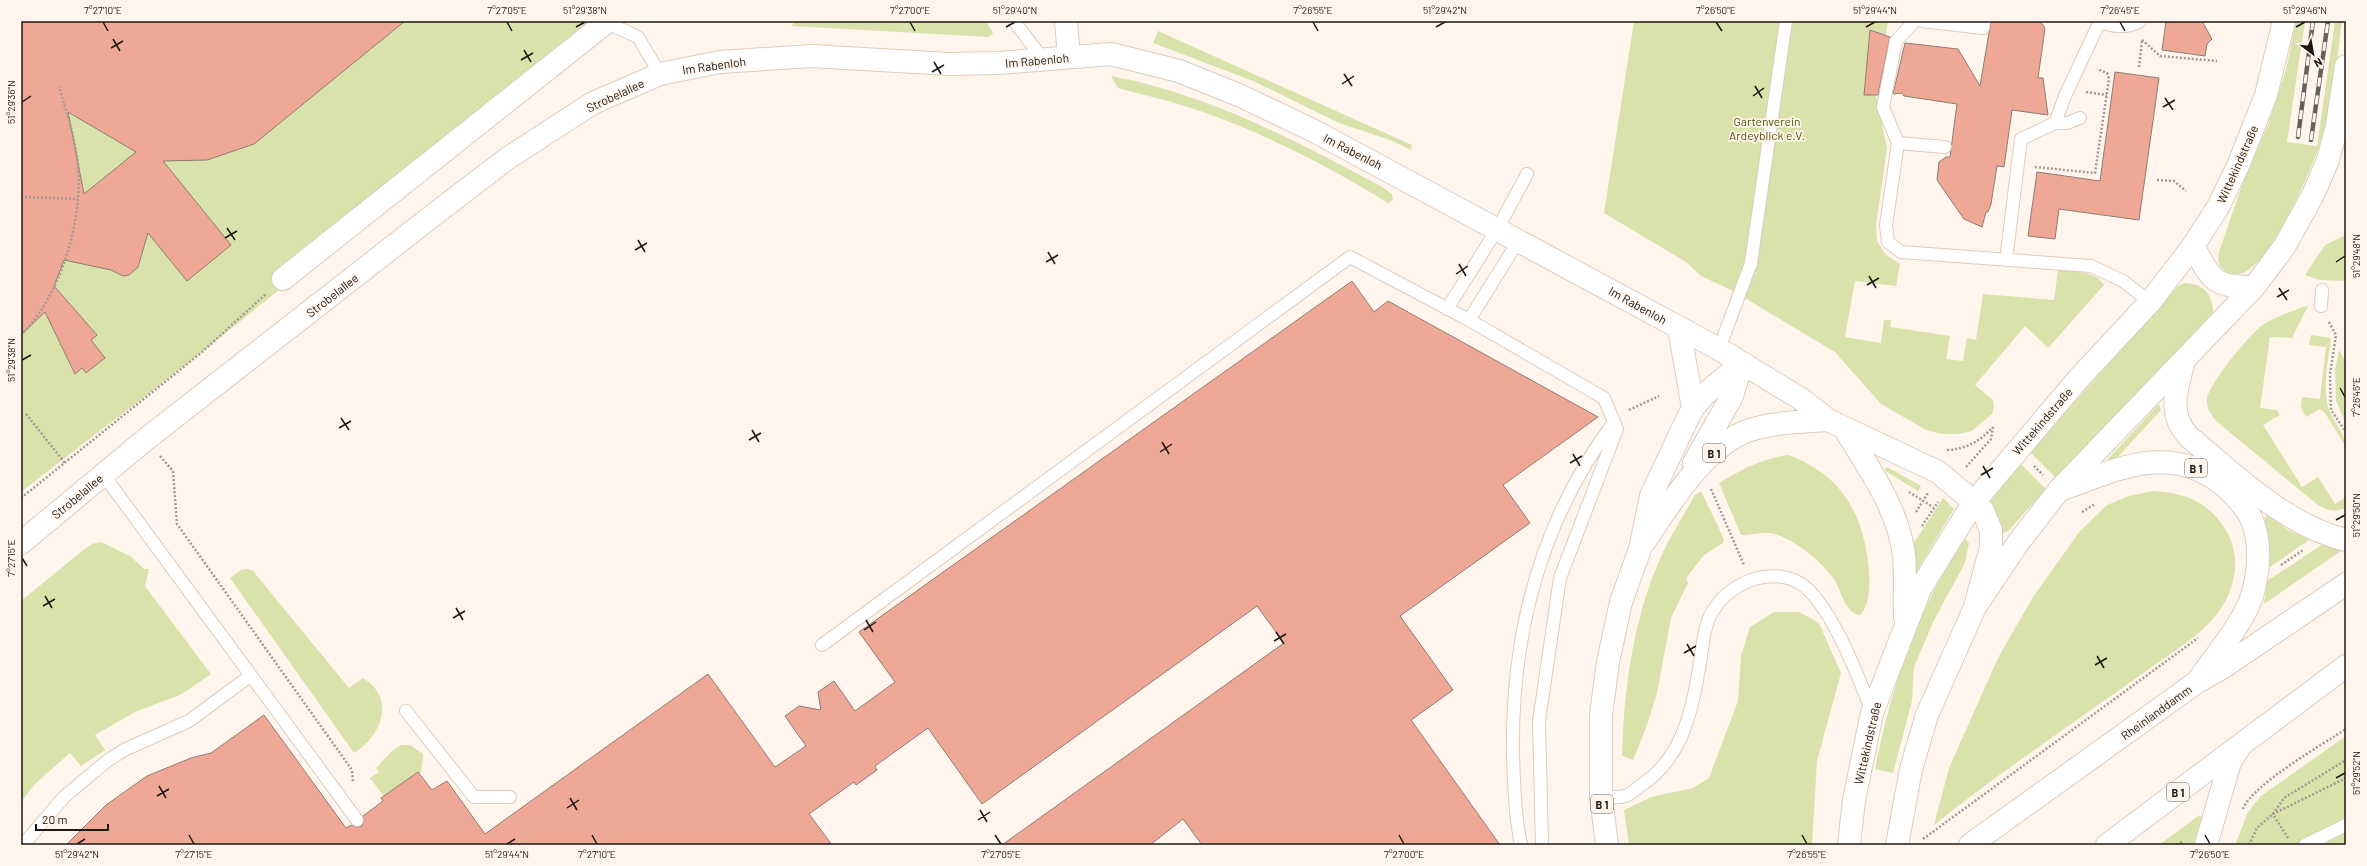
<svg xmlns="http://www.w3.org/2000/svg" width="2367" height="866" font-family="Barlow,sans-serif">
<style>
.green{fill:#d9e2ab}
.building{fill:#efa895;stroke:#8f7b75;fill-rule:evenodd}
.lines{fill:none;stroke-linecap:round;stroke-linejoin:round}
.lane-casing{stroke:#dcccbd;stroke-width:14}
.street-casing{stroke:#dcccbd;stroke-width:24}
.secondary-casing{stroke:#dcccbd;stroke-width:24}
.primary-casing{stroke:#dcccbd;stroke-width:24}
.path{stroke:#a39a93;stroke-width:2.5;stroke-dasharray:2 2;stroke-linecap:butt}
.lane{stroke:#fff;stroke-width:12}
.street{stroke:#fff;stroke-width:22}
.secondary{stroke:#fff;stroke-width:22}
.primary{stroke:#fff;stroke-width:22}
.rail-casing{stroke:#67605a;stroke-width:4.5}
.rail{stroke:#fff5ec;stroke-width:3;stroke-dasharray:9;stroke-linecap:butt}
.ticks{fill:none;stroke:#1d1712;stroke-width:1.5}
.labels{text-anchor:middle;dominant-baseline:central;stroke-width:3.5;stroke-linejoin:round;paint-order:stroke}
.shield{fill:#fff5ec;stroke:#615a53;stroke-width:1}
.shield-label{font-size:11px;font-weight:bold;fill:#1d1712}
.street-label{font-size:12px;fill:#1d1712;stroke:#fff5ec}
.park-label{font-size:12px;fill:#51590c;stroke:#fff5ec}
.neatline{fill:none;stroke:#1d1712;stroke-width:1.5}
.ticks-label{font-size:10px;text-anchor:middle;fill:#1d1712}
</style>
<rect width="100%" height="100%" fill="#fff5ec"/>
<!-- green -->
<path class="green" d="M 21,21 L 613,21 L 202,352 L 21,492 Z
M 796,21 L 986,21 L 993,33 L 989,37 L 791,26 Z
M 1634,21 L 1888,21 L 1876,96 L 1887,148 L 1876,225 L 1877,241 L 1886,255 L 1900,264 L 1896,286 L 1855,281 L 1845,337 L 1881,343 L 1884,320 L 1891,320 L 1890,327 L 1950,336 L 1946,359 L 1963,361 L 1967,338 L 1976,340 L 1983,294 L 2054,300 L 2058,270 C 2072,272 2096,270 2104,285 L 2048,348 L 2025,326 L 1975,385 L 1993,400 L 1994,406 L 1992,414 L 1972,431 L 1959,434 L 1941,434 L 1926,430 L 1881,404 L 1835,352 L 1733,291 L 1701,276 L 1686,262 L 1604,213 Z
M 2296,21 L 2305,21 L 2287,142 L 2317,146 L 2335,21 L 2342,21 C 2337,57 2335,97 2324,132 C 2318,154 2257,311 2221,267 C 2218,263 2218,258 2219,252 L 2243,182 L 2268,125 L 2286,70 Z
M 1158,31 L 1412,145 L 1411,150 L 1390,140 L 1339,123 L 1253,81 L 1153,43 Z
M 1111,76 C 1208,94 1297,141 1382,187 L 1392,194 L 1393,200 L 1388,203 C 1330,167 1268,135 1203,112 C 1176,102 1147,96 1118,88 Z
M 2346,235 L 2346,281 L 2319,280 L 2305,275 L 2325,245 Z
M 2184,283 C 2203,283 2214,295 2213,314 L 2057,479 L 2030,452 L 2178,286 Z
M 2308,306 L 2292,338 L 2270,337 L 2260,408 L 2277,410 L 2280,415 L 2263,425 L 2302,487 L 2318,477 L 2335,504 L 2346,497 L 2346,508 C 2335,512 2329,511 2318,505 L 2216,421 C 2211,414 2206,408 2207,399 C 2209,384 2250,333 2264,324 C 2275,317 2290,312 2303,307 Z
M 2311,335 L 2331,338 C 2328,360 2323,385 2328,407 C 2332,421 2346,434 2346,447 L 2325,413 L 2320,409 L 2306,417 L 2301,408 L 2302,397 L 2320,399 L 2326,347 L 2309,345 Z
M 2339,350 L 2346,362 L 2346,424 L 2336,401 L 2335,370 Z
M 2159,404 L 2161,410 L 2116,459 L 2106,461 Z
M 1788,455 C 1843,475 1864,515 1869,571 C 1870,585 1870,605 1860,615 C 1845,614 1841,590 1834,579 C 1821,561 1796,541 1775,534 C 1766,531 1751,535 1741,535 L 1719,483 C 1742,469 1761,459 1788,455 Z
M 2020,463 L 2046,489 L 2008,531 L 2003,533 L 2000,531 L 1990,502 Z
M 1887,467 L 1921,486 L 1918,491 L 1884,470 Z
M 1701,491 L 1724,539 L 1723,543 L 1704,555 L 1686,578 L 1688,583 L 1671,618 L 1657,693 L 1646,728 L 1633,760 L 1622,756 C 1624,686 1634,612 1665,548 C 1674,530 1685,513 1695,495 Z
M 2153,491 C 2186,493 2207,501 2226,530 C 2240,554 2237,583 2222,607 C 2205,634 2165,657 2139,676 C 2071,725 2000,772 1934,825 L 1949,768 L 1999,656 L 2033,597 L 2080,531 L 2107,505 L 2129,496 Z
M 1943,498 L 1954,509 L 1915,574 L 1912,546 Z
M 2265,516 L 2272,518 L 2288,530 L 2309,540 L 2270,567 C 2269,550 2263,533 2265,516 Z
M 1965,538 L 1969,543 L 1965,563 L 1934,620 L 1914,667 L 1912,701 L 1893,773 L 1875,769 C 1889,698 1911,629 1947,566 C 1952,558 1957,543 1965,538 Z
M 101,542 L 130,556 L 144,569 L 149,569 L 145,586 L 211,674 L 182,694 L 135,712 L 95,735 L 105,750 L 81,766 L 70,753 L 35,784 L 21,802 L 21,601 L 82,551 L 92,544 Z
M 2323,544 L 2342,548 L 2341,551 L 2264,604 L 2267,581 Z
M 248,569 L 253,571 L 349,688 L 363,678 C 396,698 382,736 354,753 L 230,578 L 241,570 Z
M 1774,612 L 1799,612 L 1819,623 L 1841,673 L 1817,761 L 1812,845 L 1629,845 L 1624,810 L 1651,797 L 1693,788 L 1709,778 L 1738,701 L 1741,656 L 1750,627 Z
M 2346,736 L 2346,845 L 2235,845 L 2248,812 L 2261,796 Z
M 401,745 L 410,745 L 423,754 L 421,773 L 418,772 L 384,796 L 370,778 L 379,772 L 376,768 L 392,751 Z
M 2198,816 L 2201,816 L 2201,820 L 2193,845 L 2159,845 Z"/>
<!-- building -->
<path class="building" d="M 21,21 L 405,21 L 254,144 L 207,160 L 163,161 L 231,245 L 187,281 L 148,233 L 138,267 L 129,275 L 123,276 L 111,270 L 64,260 L 54,286 L 97,335 L 91,340 L 105,358 L 86,373 L 82,368 L 75,374 L 45,312 L 21,335 ZM 68,112 L 136,152 L 84,194 Z
M 1991,21 L 2040,21 L 2045,28 L 2038,78 L 2043,78 L 2048,115 L 2012,110 L 2004,167 L 1997,166 L 1991,204 L 1988,212 L 1986,212 L 1982,227 L 1964,219 L 1937,180 L 1939,162 L 1946,157 L 1950,157 L 1957,104 L 1904,96 L 1902,93 L 1893,94 L 1905,43 L 1958,49 L 1980,86 Z
M 2166,21 L 2202,21 L 2212,39 L 2207,44 L 2205,56 L 2162,50 Z
M 1870,30 L 1890,37 L 1878,95 L 1864,95 Z
M 2115,72 L 2159,78 L 2139,220 L 2059,209 L 2055,239 L 2028,236 L 2037,172 L 2100,181 Z
M 1352,281 L 1374,312 L 1388,301 L 1598,417 L 1503,485 L 1530,523 L 1400,616 L 1453,690 L 1411,720 L 1500,845 L 1202,845 L 1183,819 L 1150,845 L 1002,845 L 1284,643 L 1257,606 L 982,804 L 928,728 L 875,766 L 877,770 L 856,785 L 854,782 L 809,814 L 832,845 L 66,845 L 106,805 L 147,776 L 191,758 L 211,753 L 264,715 L 346,828 L 351,825 L 357,827 L 362,826 L 364,820 L 363,816 L 383,801 L 381,798 L 418,772 L 432,790 L 447,781 L 485,834 L 708,674 L 775,767 L 806,746 L 785,716 L 799,706 L 821,710 L 818,692 L 834,681 L 855,711 L 895,682 L 859,632 Z"/>
<g class="lines">
<!-- lane casing -->
<g class="lane-casing">
<path id="lane" d="M 603,21 L 638,37 L 660,74
M 1014,21 L 1042,58
M 1915,21 L 1896,41 L 1883,107 L 1898,143 L 1886,225 L 1888,242 L 1901,252 L 2091,266 L 2123,281 L 2150,302
M 1922,21 L 1983,28 L 1984,21
M 2099,21 C 2111,27 2127,29 2140,21
M 2055,123 L 2067,123 L 2080,118
M 1898,143 L 1945,147
M 2006,260 L 2021,139 L 2055,123 L 2065,96 L 2100,21
M 2321,306 L 2322,290
M 1447,309 L 1498,228 L 1527,174
M 1469,320 L 1519,240
M 1719,349 L 1751,263 L 1786,21
M 103,474 L 357,820
M 822,645 L 1350,257 L 1469,320 L 1604,398 L 1617,429 L 1560,578 L 1539,721 L 1542,845
M 406,711 L 474,797 L 510,797
M 1601,797 C 1608,797 1619,798 1625,796 C 1630,795 1636,789 1640,786 C 1679,761 1691,718 1698,674 C 1702,656 1702,635 1709,618 C 1718,599 1734,586 1754,579 C 1771,574 1791,575 1805,587 C 1833,610 1859,678 1872,712
M 23,845 L 64,797 L 107,761 L 124,750 L 189,721 L 250,676
M 1521,845 C 1515,816 1514,785 1513,755 C 1511,634 1541,520 1614,422
M 2305,845 L 2346,825"/>
</g>
<!-- street casing -->
<g class="street-casing">
<path id="street" d="M 1066,21 L 1069,57
M 283,279 L 608,21"/>
</g>
<!-- secondary casing -->
<g class="secondary-casing">
<path id="secondary" d="M 2193,246 C 2212,280 2213,287 2254,287
M 1844,428 C 1868,467 1898,508 1904,555 C 1906,575 1904,596 1905,617
M 21,543 L 145,440 L 436,213 L 508,158 L 593,103 L 660,74 L 720,62 L 812,56 L 949,64 L 999,63 L 1111,54 L 1179,71 L 1241,96 L 1316,132 L 1719,349 L 1801,399 L 1828,420 L 1938,472 L 1974,502 L 1983,511 L 1991,530 L 1991,547 L 1975,607
M 1849,845 L 1854,800 L 1872,713 L 1920,589 L 1974,502 L 2080,377 L 2150,302 L 2193,246 L 2218,207 L 2238,166 L 2266,95 L 2284,21
M 1897,845 L 1911,769 L 1927,715 L 1975,607 L 2018,543 L 2059,490 L 2254,287 L 2284,247 L 2313,195 L 2328,160 L 2337,126 L 2346,66"/>
</g>
<!-- primary casing -->
<g class="primary-casing">
<path id="primary" d="M 1679,328 L 1693,408
M 2183,363 C 2177,392 2167,412 2188,436 C 2236,476 2285,525 2346,540
M 1694,463 L 1732,396 L 1742,363
M 2059,490 C 2087,481 2116,467 2146,463 C 2180,459 2209,469 2233,494 C 2240,502 2247,509 2251,518 C 2262,542 2259,575 2251,599 C 2242,624 2216,655 2200,678
M 1645,541 C 1670,504 1705,445 1750,430 C 1775,422 1802,422 1828,420
M 1607,845 L 1601,797 L 1601,715 L 1608,662 L 1621,602 L 1640,549 L 1651,496 L 1683,428 L 1693,408 L 1704,395 L 1742,363
M 1970,845 L 2197,682 L 2222,668 L 2346,584
M 2107,845 L 2346,666
M 2206,845 L 2230,762 L 2239,748"/>
</g>
<!-- path -->
<path class="path" d="M 2142,40 L 2160,56 L 2217,61
M 2139,67 L 2142,41
M 2086,92 L 2107,95
M 2035,167 L 2095,173 L 2109,79 L 2107,73 L 2097,69
M 2157,180 L 2174,181 L 2186,191
M 21,197 L 78,199
M 2329,322 L 2336,335 L 2330,374 L 2331,410 L 2346,432
M 21,335 C 60,297 83,221 78,167 C 76,140 67,113 59,87
M 1629,410 L 1659,396
M 26,414 L 65,463
M 1947,450 C 1967,449 1980,441 1993,427
M 160,456 L 173,471 L 177,524 L 352,770 L 353,782
M 2034,466 L 2043,475
M 1966,467 L 1991,439 L 1993,427
M 1711,489 L 1744,565
M 1909,492 L 1933,507
M 21,498 L 202,352 L 266,294
M 1916,512 L 1928,493
M 2082,512 L 2095,504
M 1922,526 L 1938,502
M 2281,565 L 2303,550
M 2243,809 C 2252,785 2323,744 2346,729
M 2288,838 L 2273,814 L 2346,778
M 1923,839 L 2198,638
M 2177,845 L 2183,841
M 2249,845 L 2257,828 L 2273,814 L 2284,798 L 2346,760"/>
<!-- lane -->
<use href="#lane" class="lane"/>
<!-- street -->
<use href="#street" class="street"/>
<!-- secondary -->
<use href="#secondary" class="secondary"/>
<!-- primary -->
<use href="#primary" class="primary"/>
<!-- rail casing -->
<g class="rail-casing">
<path id="rail" d="M 2298,137 L 2313,21
M 2311,140 L 2328,21"/>
</g>
<!-- rail -->
<use href="#rail" class="rail"/>
</g>
<!-- ticks -->
<path class="ticks" d="M 103,22 L 108,31M 507,22 L 512,31M 910,22 L 915,31M 1313,22 L 1318,31M 1716,22 L 1722,31M 2120,22 L 2125,31M 576,27 L 585,22M 1006,27 L 1015,22M 1436,27 L 1445,22M 1866,27 L 1875,22M 2296,27 L 2305,22M 113,39 L 120,51M 111,48 L 123,41M 524,50 L 531,62M 521,60 L 533,53M 934,62 L 941,74M 932,72 L 944,65M 1344,74 L 1352,86M 1342,84 L 1354,76M 1755,86 L 1762,98M 1753,96 L 1764,88M 2165,98 L 2173,110M 22,102 L 31,96M 2163,107 L 2175,100M 227,228 L 235,240M 225,238 L 237,231M 638,240 L 645,252M 635,250 L 647,243M 1048,252 L 1055,264M 1046,262 L 1058,255M 2336,262 L 2345,256M 1459,264 L 1466,276M 1456,274 L 1468,266M 1869,276 L 1876,288M 1867,285 L 1879,278M 2279,288 L 2287,300M 2277,297 L 2289,290M 22,360 L 31,355M 2340,388 L 2345,397M 341,418 L 349,430M 339,428 L 351,421M 752,430 L 759,442M 749,440 L 761,433M 1162,442 L 1169,454M 1160,452 L 1172,444M 1573,454 L 1580,466M 1570,463 L 1582,456M 1983,466 L 1990,478M 1981,475 L 1993,468M 2336,520 L 2345,515M 22,558 L 27,566M 45,596 L 52,608M 43,606 L 55,599M 456,608 L 463,620M 453,618 L 465,611M 866,620 L 873,632M 864,630 L 876,622M 1276,632 L 1284,644M 1274,641 L 1286,634M 1687,644 L 1694,656M 1684,653 L 1696,646M 2097,656 L 2104,668M 2095,665 L 2107,658M 2336,778 L 2345,773M 159,786 L 166,798M 157,796 L 169,789M 570,798 L 577,810M 567,808 L 579,800M 980,810 L 987,822M 978,820 L 990,812M 189,835 L 194,844M 592,835 L 597,844M 995,835 L 1001,844M 1399,835 L 1404,844M 1802,835 L 1807,844M 2205,835 L 2210,844M 77,844 L 85,839M 507,844 L 515,839"/>
<g class="labels">
<!-- shield labels -->
<g class="shield">
<rect x="1703" y="444" width="22" height="18" rx="3"/>
<rect x="2185" y="459" width="22" height="18" rx="3"/>
<rect x="2167" y="783" width="22" height="18" rx="3"/>
<rect x="1591" y="795" width="22" height="18" rx="3"/>
</g>
<g class="shield-label">
<text x="1714" y="453">B 1</text>
<text x="2196" y="468">B 1</text>
<text x="2178" y="792">B 1</text>
<text x="1602" y="804">B 1</text>
</g>
<!-- street labels -->
<g class="street-label">
<text transform="translate(1037 60) rotate(-5)">Im Rabenloh</text>
<text transform="translate(714 65) rotate(-8)">Im Rabenloh</text>
<text transform="translate(615 95) rotate(-25)">Strobelallee</text>
<text transform="translate(1353 151) rotate(27)">Im Rabenloh</text>
<text transform="translate(2237 164) rotate(-66)">Wittekindstraße</text>
<text transform="translate(332 295) rotate(-38)">Strobelallee</text>
<text transform="translate(1638 305) rotate(29)">Im Rabenloh</text>
<text transform="translate(2042 421) rotate(-49)">Wittekindstraße</text>
<text transform="translate(77 496) rotate(-40)">Strobelallee</text>
<text transform="translate(2156 712) rotate(-36)">Rheinlanddamm</text>
<text transform="translate(1867 743) rotate(-77)">Wittekindstraße</text>
</g>
<!-- park labels -->
<g class="park-label">
<text x="1767" y="121">Gartenverein<tspan x="1767" dy="14">Ardeyblick e.V.</tspan></text>
</g>
</g>
<!-- border -->
<rect width="2367" height="866" fill="none" stroke="#fff5ec" stroke-width="44"/>
<!-- north arrow -->
<g transform="translate(2313 54) rotate(149)" stroke="#fff5ec" stroke-width="3" paint-order="stroke">
<path d="M0-3L7 15L0 10L-7 15Z" fill="#1d1712"/>
<text y="-6" font-size="11" font-weight="bold" text-anchor="middle" fill="#1d1712">N</text>
</g>
<!-- scale -->
<path d="M36 824v6h72v-6" fill="none" stroke="#1d1712" stroke-width="2"/>
<text x="42" y="824" font-size="12" fill="#1d1712" stroke="#fff5ec" stroke-width="3" paint-order="stroke">20 m</text>
<rect x="22" y="22" width="2323" height="822" class="neatline"/>
<g class="ticks-label">
<text x="103" y="14">7°27'10"E</text>
<text x="507" y="14">7°27'05"E</text>
<text x="585" y="14">51°29'38"N</text>
<text x="910" y="14">7°27'00"E</text>
<text x="1015" y="14">51°29'40"N</text>
<text x="1313" y="14">7°26'55"E</text>
<text x="1445" y="14">51°29'42"N</text>
<text x="1716" y="14">7°26'50"E</text>
<text x="1875" y="14">51°29'44"N</text>
<text x="2120" y="14">7°26'45"E</text>
<text x="2305" y="14">51°29'46"N</text>
<text transform="translate(11 102) rotate(-90)" y="4">51°29'36"N</text>
<text transform="translate(2356 256) rotate(-90)" y="4">51°29'48"N</text>
<text transform="translate(11 360) rotate(-90)" y="4">51°29'38"N</text>
<text transform="translate(2356 397) rotate(-90)" y="4">7°26'45"E</text>
<text transform="translate(2356 515) rotate(-90)" y="4">51°29'50"N</text>
<text transform="translate(11 558) rotate(-90)" y="4">7°27'15"E</text>
<text transform="translate(2356 773) rotate(-90)" y="4">51°29'52"N</text>
<text x="77" y="858">51°29'42"N</text>
<text x="194" y="858">7°27'15"E</text>
<text x="507" y="858">51°29'44"N</text>
<text x="597" y="858">7°27'10"E</text>
<text x="1001" y="858">7°27'05"E</text>
<text x="1404" y="858">7°27'00"E</text>
<text x="1807" y="858">7°26'55"E</text>
<text x="2210" y="858">7°26'50"E</text>
</g>
</svg>
